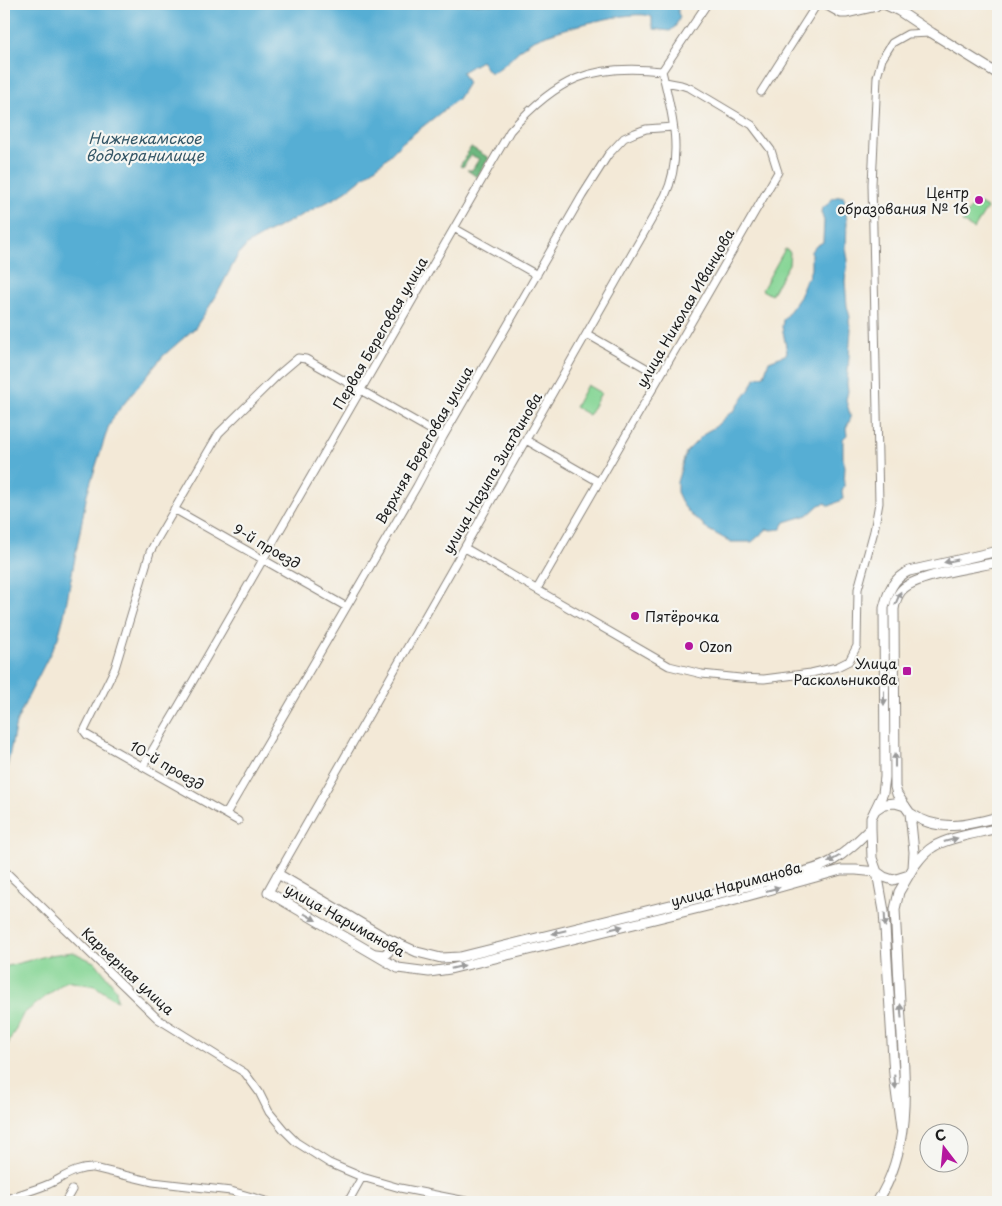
<svg xmlns="http://www.w3.org/2000/svg" width="1002" height="1206" font-family="'Playpen Sans',sans-serif">
<style>
.green{fill:#87d696;stroke:#527959}
.forest{fill:#6db77f;stroke:#446a4e}
.water{fill:#57aed4;stroke:#3a6578}
.lines{fill:none;stroke-linecap:round;stroke-linejoin:round}
.minor-casing{stroke:#88827a;stroke-width:9}
.tertiary-casing{stroke:#88827a;stroke-width:11}
.secondary-casing{stroke:#88827a;stroke-width:11}
.minor{stroke:#fff;stroke-width:7}
.tertiary{stroke:#fff;stroke-width:9}
.secondary{stroke:#fff;stroke-width:9}
.oneway{fill:#999}
.poi-dot{fill:#b5179e;stroke:#f6f6f2;stroke-width:2}
.labels{text-anchor:middle;dominant-baseline:central;stroke-width:4.5;stroke-linejoin:round;paint-order:stroke}
.poi-label{font-size:14px;fill:#1c1c1c;stroke:#f6f6f2;text-anchor:end}
.street-label{font-size:14px;fill:#1c1c1c;stroke:#f6f6f2}
.water-label{font-size:15px;font-style:italic;fill:#345666;stroke:#f6f6f2}
</style>
<rect width="100%" height="100%" fill="#f6f6f2"/>
<filter id="ink" filterUnits="userSpaceOnUse"><feTurbulence type="fractalNoise" baseFrequency=".02" numOctaves="2"/><feDisplacementMap in="SourceGraphic" scale="10" xChannelSelector="R" yChannelSelector="G"/><feConvolveMatrix kernelMatrix="1 2 1 2 8 2 1 2 1" color-interpolation-filters="sRGB"/></filter>
<filter id="wash" filterUnits="userSpaceOnUse"><feTurbulence type="fractalNoise" baseFrequency=".0096" numOctaves="4" result="noise"/><feDisplacementMap in="SourceGraphic" scale="20" xChannelSelector="R" yChannelSelector="G"/><feGaussianBlur stdDeviation="1.12" result="paint"/><feColorMatrix in="noise" values="0 0 0 0 0 0 0 0 0 0 0 0 0 0 0 0 0 1.4 0 .05"/><feComposite in="paint" operator="in"/></filter>
<g filter="url(#wash)">
<rect width="100%" height="100%" fill="#f3e9d7"/>
<!-- green -->
<path class="green" d="M 975,201 L 987,208 L 974,229 L 962,222 Z
M 785,249 L 790,252 L 789,264 L 771,295 L 762,290 Z
M 587,385 L 601,393 L 589,415 L 575,407 Z
M 73,952 L 96,963 L 116,989 L 117,1001 L 95,986 L 66,981 L 23,1014 L 4,1052 L 4,967 L 50,955 Z"/>
<!-- forest -->
<path class="forest" d="M 471,147 L 489,158 L 477,177 L 467,170 L 472,170 L 479,159 L 471,155 L 464,166 L 461,167 L 460,166 Z"/>
<!-- water -->
<path class="water" d="M 4,4 L 678,4 L 678,13 L 680,17 L 675,27 L 670,31 L 654,29 L 652,24 L 652,17 C 637,7 547,32 530,42 C 516,51 506,67 491,73 L 488,71 L 481,61 L 462,72 L 468,83 L 458,99 L 403,142 L 386,159 L 350,188 L 337,197 L 265,234 L 248,244 L 238,255 L 215,298 L 195,328 L 163,356 L 114,416 L 108,428 L 87,494 L 64,616 L 58,638 L 26,701 L 16,723 L 4,782 Z
M 840,196 L 844,197 L 847,222 L 846,248 L 848,260 L 845,281 L 847,306 L 850,317 L 849,321 L 851,329 L 847,384 L 848,391 L 846,400 L 851,418 L 846,428 L 847,435 L 843,439 L 843,459 L 845,466 L 844,486 L 842,491 L 843,499 L 830,506 L 825,503 L 819,505 L 808,515 L 785,522 L 781,529 L 772,530 L 767,529 L 752,542 L 731,542 L 705,528 L 702,523 L 691,515 L 683,505 L 677,492 L 677,482 L 686,452 L 706,432 L 715,427 L 731,412 L 734,411 C 740,400 751,391 755,378 L 764,375 L 769,361 L 785,355 L 787,352 C 785,343 784,335 782,327 L 783,320 L 800,297 L 806,279 L 808,278 L 811,269 L 811,251 L 816,246 L 823,242 L 824,221 L 821,212 L 822,208 L 827,205 L 833,198 Z"/>
</g>
<g filter="url(#ink)">
<g class="lines">
<!-- minor casing -->
<g class="minor-casing">
<path id="minor" d="M 823,4 L 841,14 L 846,14 L 876,7 L 879,4
M 662,71 L 707,4
M 761,92 L 817,4
M 454,228 L 537,275
M 587,334 L 660,376
M 526,440 L 599,482
M 174,509 L 345,606
M 465,548 L 669,666 L 702,674 L 740,678 L 764,679 L 811,673 L 837,667 L 849,661 L 857,646 L 858,589 L 874,531 L 879,503 L 872,184 L 877,77 L 882,59 L 892,43 L 908,34 L 931,33
M 537,589 L 778,172 L 771,150 L 752,125 L 690,88 L 681,85 L 665,82
M 143,766 L 178,707 L 510,131 C 557,78 592,63 662,71
M 226,814 L 417,486 L 443,437 L 582,196 L 608,155 L 624,138 L 635,133 L 646,129 L 673,127
M 238,821 L 87,735 L 84,731 L 115,668 L 150,552 L 156,541 L 219,433 L 278,375 L 298,358 L 306,359 L 443,437
M 4,870 L 158,1019 L 245,1073 L 259,1092 L 269,1112 L 284,1130 L 296,1142 L 329,1163 L 362,1177 L 400,1188 L 471,1202
M 278,874 L 665,196 C 684,156 672,112 662,71
M 4,1200 C 19,1194 35,1190 49,1184 C 64,1177 77,1167 94,1168 L 153,1182 L 231,1191 L 269,1202
M 65,1202 L 72,1190
M 348,1202 L 362,1177"/>
</g>
<!-- tertiary casing -->
<g class="tertiary-casing">
<path id="tertiary" d="M 884,4 L 899,11 L 932,33 L 998,74
M 905,806 L 897,794 L 895,787 L 894,609 C 895,603 896,597 901,591 C 913,575 977,567 998,562
M 875,810 L 883,793 L 885,777 L 884,608 C 888,592 893,578 909,571 L 998,551"/>
</g>
<!-- secondary casing -->
<g class="secondary-casing">
<path id="secondary" d="M 910,813 C 938,833 968,825 998,817
M 871,828 C 859,840 847,852 832,861 C 815,871 791,875 772,880 L 460,957 L 441,958 L 417,952 L 384,937 L 278,874 L 268,892 L 398,968 L 429,972 L 450,969 L 740,898 L 841,870 L 856,870 L 877,872 L 884,877 L 893,880 L 909,875
M 913,868 C 919,860 924,852 933,847 C 949,837 979,833 998,828
M 376,954 L 384,955 L 388,952 L 390,949 L 384,937
M 877,1202 C 912,1149 905,1081 901,1020 C 899,983 897,946 895,909 L 899,892 L 913,868 L 914,852 L 910,813 L 905,806 L 895,803 L 884,804 L 875,810 L 871,818 L 871,828 L 872,858 L 877,872 L 884,911 L 894,1075 L 901,1129"/>
</g>
<!-- minor -->
<use href="#minor" class="minor"/>
<!-- tertiary -->
<use href="#tertiary" class="tertiary"/>
<!-- secondary -->
<use href="#secondary" class="secondary"/>
</g>
<!-- one-way arrows -->
<defs><path id="oneway-solid" d="M-6-.8H1V-3.2L6.5 0L1 3.2V.8H-6Z" transform="scale(1.25)"/></defs>
<g class="oneway">
<use href="#oneway-solid" transform="translate(951 561) rotate(168)"/>
<use href="#oneway-solid" transform="translate(898 598) rotate(-67)"/>
<use href="#oneway-solid" transform="translate(884 698) rotate(90)"/>
<use href="#oneway-solid" transform="translate(895 760) rotate(-90)"/>
<use href="#oneway-solid" transform="translate(951 840) rotate(-16)"/>
<use href="#oneway-solid" transform="translate(834 859) rotate(150)"/>
<use href="#oneway-solid" transform="translate(773 889) rotate(-15)"/>
<use href="#oneway-solid" transform="translate(310 917) rotate(30)"/>
<use href="#oneway-solid" transform="translate(885 920) rotate(87)"/>
<use href="#oneway-solid" transform="translate(616 928) rotate(-14)"/>
<use href="#oneway-solid" transform="translate(559 932) rotate(166)"/>
<use href="#oneway-solid" transform="translate(458 967) rotate(-14)"/>
<use href="#oneway-solid" transform="translate(901 1011) rotate(-94)"/>
<use href="#oneway-solid" transform="translate(895 1082) rotate(84)"/>
</g>
</g>
<!-- markers -->
<g class="poi-dot">
<circle cx="979" cy="200" r="5"/>
<circle cx="635" cy="616" r="5"/>
<circle cx="689" cy="646" r="5"/>
<rect x="902" y="666" width="10" height="10" rx="2.5"/>
</g>
<g class="labels">
<!-- poi labels -->
<g class="poi-label">
<text x="969" y="192">Центр<tspan x="969" dy="16">образования № 16</tspan></text>
<text x="645" y="616" text-anchor="start">Пятёрочка</text>
<text x="699" y="646" text-anchor="start">Ozon</text>
<text x="897" y="663">Улица<tspan x="897" dy="16">Раскольникова</tspan></text>
</g>
<!-- street labels -->
<g class="street-label">
<text transform="translate(685 308) rotate(-60)">улица Николая Иванцова</text>
<text transform="translate(380 333) rotate(-60)">Первая Береговая улица</text>
<text transform="translate(424 445) rotate(-60)">Верхняя Береговая улица</text>
<text transform="translate(492 473) rotate(-60)">улица Назипа Зиатдинова</text>
<text transform="translate(267 546) rotate(30)">9-й проезд</text>
<text transform="translate(167 765) rotate(30)">10-й проезд</text>
<text transform="translate(736 884) rotate(-15)">улица Нариманова</text>
<text transform="translate(345 920) rotate(29)">улица Нариманова</text>
<text transform="translate(128 971) rotate(43)">Карьерная улица</text>
</g>
<!-- water labels -->
<g class="water-label">
<text x="145" y="137">Нижнекамское<tspan x="145" dy="17">водохранилище</tspan></text>
</g>
</g>
<!-- margin -->
<rect width="1002" height="1206" fill="none" stroke="#f6f6f2" stroke-width="20"/>
<!-- north arrow -->
<g transform="translate(944 1148) rotate(344)"><circle r="24" fill="#f6f6f2" stroke="#9f9f9c"/>
<path d="M0-4L9 19L0 12L-9 19Z" fill="#b5179e"/>
<text y="-8" font-size="14" font-weight="bold" text-anchor="middle" fill="#1c1c1c">С</text>
</g>
</svg>
